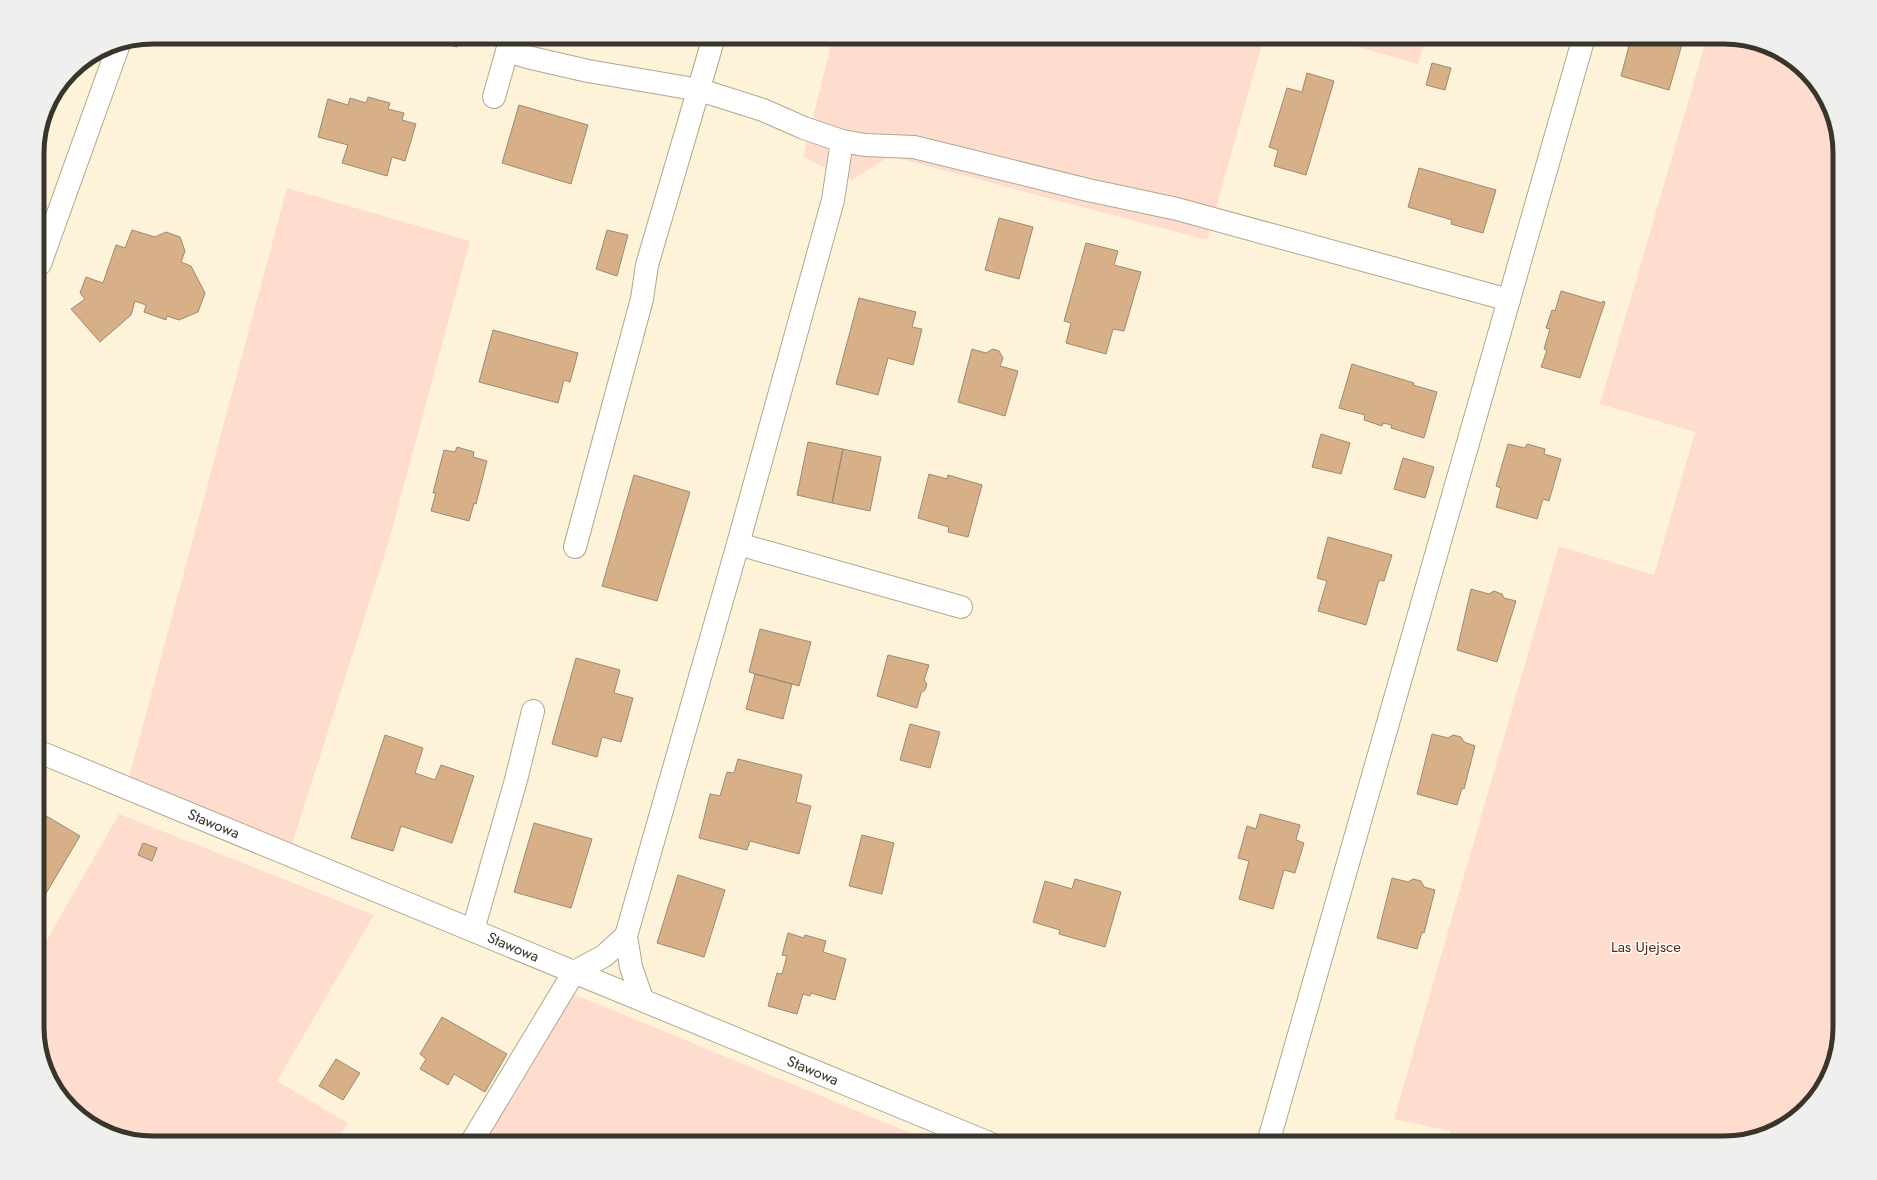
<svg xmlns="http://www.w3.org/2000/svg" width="1877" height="1180" font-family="Jost,sans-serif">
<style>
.green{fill:#feddcf}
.building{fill:#d8b087;stroke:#9c8975}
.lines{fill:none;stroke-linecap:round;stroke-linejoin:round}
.minor-casing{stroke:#b1a78e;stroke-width:24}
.minor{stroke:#fff;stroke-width:22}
.labels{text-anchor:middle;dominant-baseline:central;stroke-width:3;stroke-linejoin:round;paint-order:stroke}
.street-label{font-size:15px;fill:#39352b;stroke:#fff}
.park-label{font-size:15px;fill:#59270e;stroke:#fff}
.rim{fill:none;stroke:#39352b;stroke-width:5}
</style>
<rect width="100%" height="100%" fill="#fef3d9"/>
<!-- green -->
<path class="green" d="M 833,37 L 1264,37 L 1207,240 L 890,156 L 852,180 L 803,157 Z
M 1323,37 L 1426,37 L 1418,64 Z
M 1707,37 L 1724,37 L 1788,56 L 1825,95 L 1840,153 L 1840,1027 L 1821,1091 L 1782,1128 L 1724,1143 L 1447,1143 L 1450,1131 L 1394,1119 L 1559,546 L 1654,575 L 1695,432 L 1600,404 Z
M 287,188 L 470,241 L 388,544 L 290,850 L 128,781 Z
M 119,814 L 374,915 L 277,1081 L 348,1123 L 337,1143 L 153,1143 L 89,1124 L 52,1085 L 37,1034 L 37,957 Z
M 559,988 L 935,1143 L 466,1143 Z"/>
<!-- building -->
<path class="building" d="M 416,37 L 460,37 L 457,47 Z
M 1616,37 L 1684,37 L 1669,90 L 1621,76 L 1629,46 L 1615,42 Z
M 1432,63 L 1451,68 L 1445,90 L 1426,85 Z
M 1307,73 L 1334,81 L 1306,175 L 1274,166 L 1278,150 L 1269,147 L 1287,88 L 1302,92 Z
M 368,97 L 390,103 L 388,109 L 404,113 L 402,120 L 416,124 L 405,161 L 392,157 L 387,176 L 342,163 L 348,145 L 318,137 L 328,99 L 348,105 L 350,98 L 366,103 Z
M 519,105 L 588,125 L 571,184 L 502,163 Z
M 1419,168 L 1496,190 L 1483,233 L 1451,224 L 1452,220 L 1408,207 Z
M 999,218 L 1033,227 L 1019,279 L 985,270 Z
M 132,230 L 155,237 L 166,232 L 180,237 L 185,251 L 181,262 L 191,266 L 205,293 L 198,312 L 179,320 L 167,316 L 166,320 L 144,312 L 146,305 L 135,301 L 131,315 L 100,342 L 71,309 L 85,299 L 80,293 L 86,277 L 103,283 L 116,245 L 125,248 Z
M 607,230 L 628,235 L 617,276 L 596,269 Z
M 1086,243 L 1118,251 L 1114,265 L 1141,272 L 1124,331 L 1113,329 L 1106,354 L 1066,343 L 1071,323 L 1064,321 Z
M 1561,291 L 1602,303 L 1603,301 L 1605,302 L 1580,378 L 1541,367 L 1547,350 L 1544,349 L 1550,329 L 1546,328 L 1552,310 L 1555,311 Z
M 859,298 L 916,312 L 912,327 L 922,329 L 913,365 L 888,358 L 878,395 L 836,384 Z
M 493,330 L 578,353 L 570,382 L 564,380 L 558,403 L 479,382 Z
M 972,349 L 986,353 L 993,349 L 999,351 L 1003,358 L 1000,366 L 1018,371 L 1005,416 L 958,402 Z
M 1352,364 L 1414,383 L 1413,385 L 1437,392 L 1424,438 L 1391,428 L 1392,425 L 1383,423 L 1382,426 L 1364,420 L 1365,415 L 1339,408 Z
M 1321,434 L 1350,443 L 1341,474 L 1312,467 Z
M 808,442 L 843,449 L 832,503 L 797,495 Z
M 1508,444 L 1525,448 L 1527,444 L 1545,449 L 1544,454 L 1561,459 L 1549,501 L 1543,499 L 1537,519 L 1496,507 L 1501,488 L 1496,486 Z
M 457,447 L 474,452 L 473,457 L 487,461 L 476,504 L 474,503 L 469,521 L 431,511 L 436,493 L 433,493 L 444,450 L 455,452 Z
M 843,449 L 881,457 L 870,511 L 832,503 Z
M 1403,458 L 1434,467 L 1425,498 L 1394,489 Z
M 929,474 L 947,479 L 948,475 L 982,485 L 968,537 L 948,532 L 949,527 L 918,518 Z
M 634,475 L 690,492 L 657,601 L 602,586 Z
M 1328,537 L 1392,555 L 1384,581 L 1379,580 L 1366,625 L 1318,611 L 1327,581 L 1317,578 Z
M 1471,589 L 1489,594 L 1494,591 L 1502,594 L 1504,598 L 1516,601 L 1497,662 L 1457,650 Z
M 760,629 L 811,642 L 799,686 L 749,672 Z
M 888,655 L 929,665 L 924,680 L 927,684 L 925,690 L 921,693 L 917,708 L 877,696 Z
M 576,658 L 620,670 L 614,693 L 633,698 L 621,742 L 602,737 L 597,757 L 552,744 Z
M 755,674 L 792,684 L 783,719 L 746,709 Z
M 910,724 L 940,732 L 930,768 L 900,760 Z
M 1432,734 L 1448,738 L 1453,735 L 1461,737 L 1464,742 L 1475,746 L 1464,789 L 1462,788 L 1457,805 L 1417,794 Z
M 385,735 L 423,748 L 415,773 L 435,780 L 441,765 L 474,776 L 452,843 L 401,826 L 393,851 L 351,838 Z
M 738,759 L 802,775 L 796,802 L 811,806 L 799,854 L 750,841 L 747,850 L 699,838 L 710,794 L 720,796 L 727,772 L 734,773 Z
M 38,811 L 80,836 L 45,895 L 37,891 Z
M 1260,814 L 1300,825 L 1296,840 L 1304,843 L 1295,873 L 1284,870 L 1273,909 L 1239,899 L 1249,861 L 1238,858 L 1247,826 L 1256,829 Z
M 534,823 L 592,839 L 571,908 L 514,892 Z
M 862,835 L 894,843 L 882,894 L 849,886 Z
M 143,843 L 157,848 L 152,861 L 138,855 Z
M 678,875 L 725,890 L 704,957 L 657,943 Z
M 1392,878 L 1408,882 L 1413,879 L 1421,881 L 1424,887 L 1435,890 L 1424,933 L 1422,932 L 1417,949 L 1377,938 Z
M 1075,879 L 1121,892 L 1105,947 L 1059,934 L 1060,930 L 1033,922 L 1045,881 L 1072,889 Z
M 788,933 L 804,938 L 805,935 L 826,941 L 823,952 L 846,959 L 835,1000 L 811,993 L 810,996 L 803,994 L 797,1014 L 768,1006 L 777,973 L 782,974 L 787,956 L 782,955 Z
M 442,1017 L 507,1054 L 485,1092 L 454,1074 L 448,1085 L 420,1069 L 426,1059 L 420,1054 Z
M 336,1059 L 360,1073 L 343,1100 L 319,1086 Z"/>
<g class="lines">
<!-- minor casing -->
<g class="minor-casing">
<g id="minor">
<path d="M 508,51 L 527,57 L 588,71 L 700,90 L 763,110 L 804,128 L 842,141 L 833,200 L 738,544 L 626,936 L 631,967 L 642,999"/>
<path d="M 494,97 L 511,37"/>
<path d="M 842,141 L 865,145 L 914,147 L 1088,190 L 1177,209 L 1509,300"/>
<path d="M 40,264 L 119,44"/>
<path d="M 738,544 L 961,607"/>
<path d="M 575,547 L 642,299 L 647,265 L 714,37"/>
<path id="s1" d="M 37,751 L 989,1143"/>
<path d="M 473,930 L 516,780 L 533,711"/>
<path d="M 471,1143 L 574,972 L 604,956 L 626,936"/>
<path d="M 1268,1143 L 1584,37"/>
</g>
</g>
<!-- minor -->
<use href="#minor" class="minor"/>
</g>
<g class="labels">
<!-- street labels -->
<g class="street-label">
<text stroke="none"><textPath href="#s1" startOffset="191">Stawowa</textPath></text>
<text stroke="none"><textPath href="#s1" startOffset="515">Stawowa</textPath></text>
<text stroke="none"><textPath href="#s1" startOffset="839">Stawowa</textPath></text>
</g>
<!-- park labels -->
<g class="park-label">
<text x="1646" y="947">Las Ujejsce</text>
</g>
</g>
<!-- crop -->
<path d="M0 0H1877V1180H0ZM153 44H1724A109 109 0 0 1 1833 153V1027A109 109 0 0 1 1724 1136H153A109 109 0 0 1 44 1027V153A109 109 0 0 1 153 44Z" fill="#efefee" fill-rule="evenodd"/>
<path class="rim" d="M153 44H1724A109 109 0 0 1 1833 153V1027A109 109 0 0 1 1724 1136H153A109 109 0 0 1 44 1027V153A109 109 0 0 1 153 44Z"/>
</svg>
